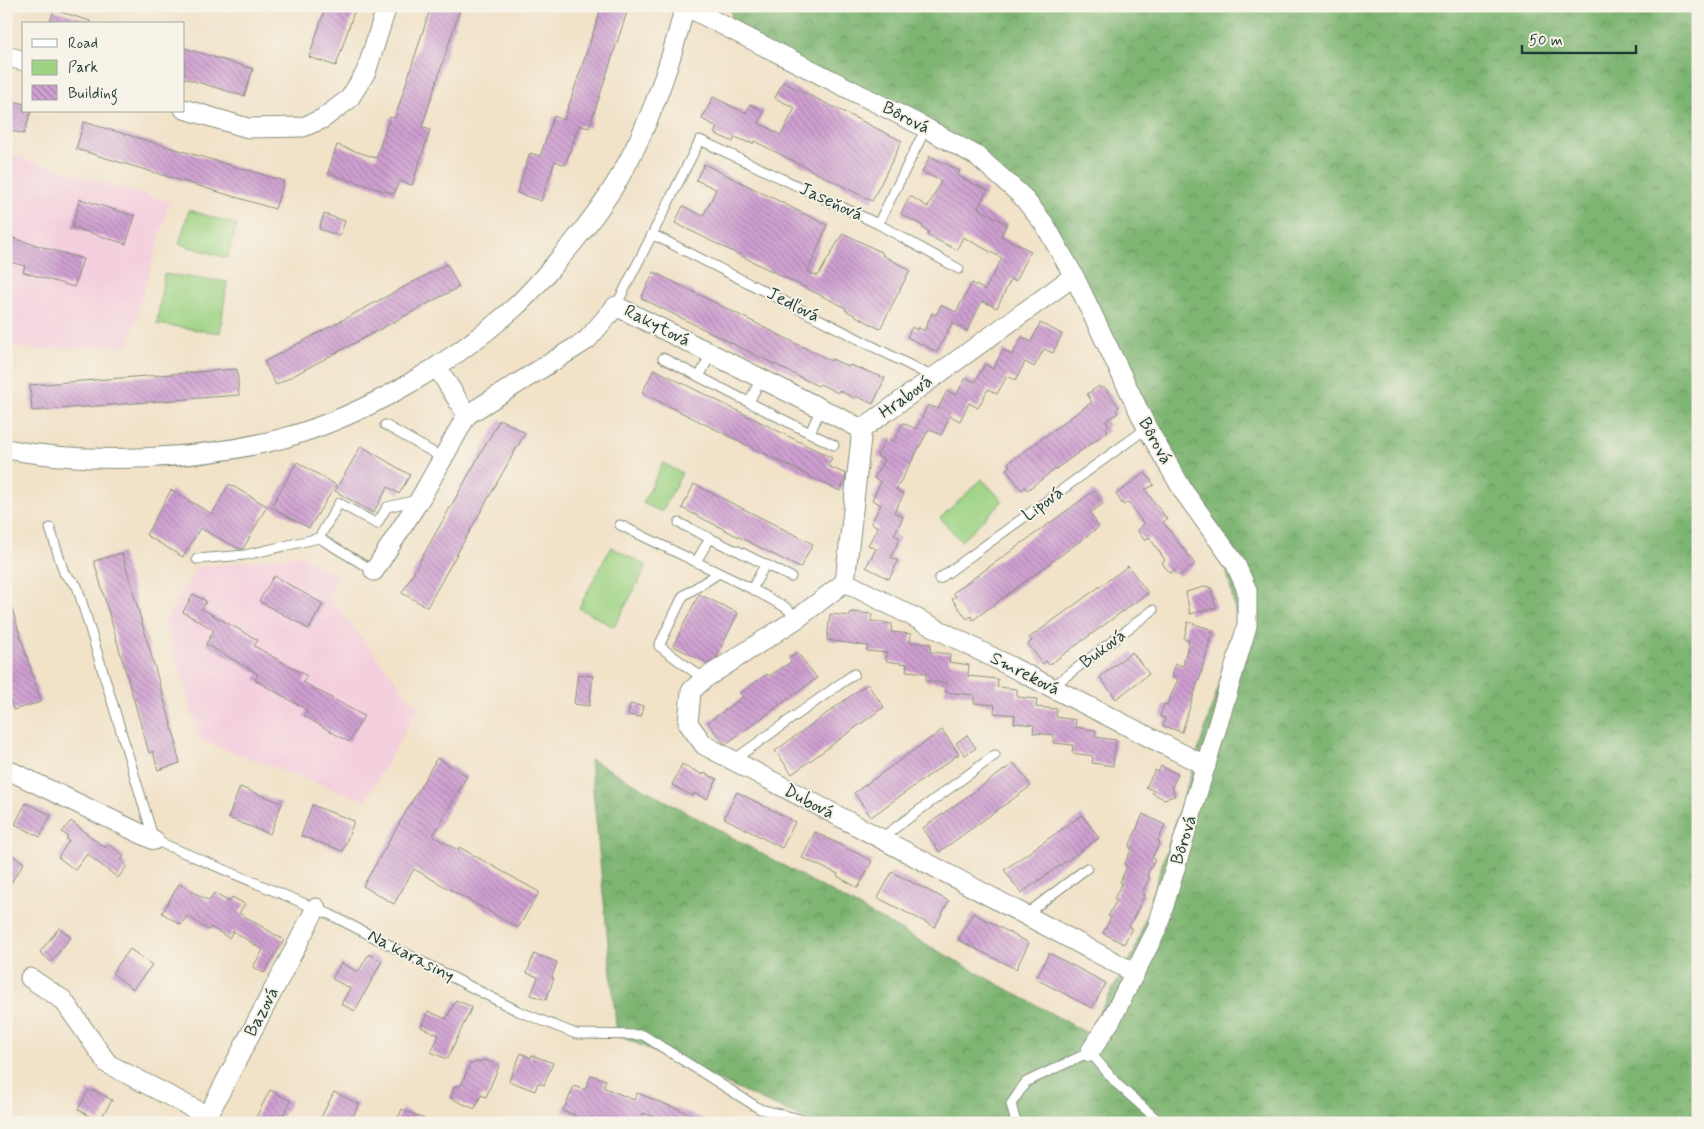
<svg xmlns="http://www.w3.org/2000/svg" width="1704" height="1129" font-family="Mynerve,sans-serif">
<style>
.built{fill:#f4cfdd}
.forest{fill:url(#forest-crowns);stroke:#4e7953}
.park{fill:#9ed384;stroke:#5e885c}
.building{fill:url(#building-back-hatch)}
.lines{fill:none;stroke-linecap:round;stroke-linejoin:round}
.lane-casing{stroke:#88907e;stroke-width:11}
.street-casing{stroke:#88907e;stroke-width:21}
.lane{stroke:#fff;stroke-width:9}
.street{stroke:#fff;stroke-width:19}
.labels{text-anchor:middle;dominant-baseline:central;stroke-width:4;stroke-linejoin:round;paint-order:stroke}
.street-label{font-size:18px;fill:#1f3d34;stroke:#f7f3e8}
</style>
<defs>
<pattern id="forest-crowns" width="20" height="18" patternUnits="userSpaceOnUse" patternTransform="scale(1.25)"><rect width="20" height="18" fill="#7eb572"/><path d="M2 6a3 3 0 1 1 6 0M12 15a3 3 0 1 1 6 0" fill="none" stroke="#67945e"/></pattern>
<pattern id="building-back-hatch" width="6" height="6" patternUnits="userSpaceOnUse" patternTransform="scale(1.25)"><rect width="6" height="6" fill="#cf9fd1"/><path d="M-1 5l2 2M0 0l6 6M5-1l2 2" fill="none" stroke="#a783aa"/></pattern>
</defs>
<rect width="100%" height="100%" fill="#f7f3e8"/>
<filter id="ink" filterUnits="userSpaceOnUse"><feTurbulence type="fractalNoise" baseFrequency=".02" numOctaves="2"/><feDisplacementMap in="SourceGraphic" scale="10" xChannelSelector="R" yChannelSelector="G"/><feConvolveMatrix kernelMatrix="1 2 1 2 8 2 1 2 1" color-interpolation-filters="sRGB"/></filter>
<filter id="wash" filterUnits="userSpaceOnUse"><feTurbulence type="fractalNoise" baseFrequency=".0096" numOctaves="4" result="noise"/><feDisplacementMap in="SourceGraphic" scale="20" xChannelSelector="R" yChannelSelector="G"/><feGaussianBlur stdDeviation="1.12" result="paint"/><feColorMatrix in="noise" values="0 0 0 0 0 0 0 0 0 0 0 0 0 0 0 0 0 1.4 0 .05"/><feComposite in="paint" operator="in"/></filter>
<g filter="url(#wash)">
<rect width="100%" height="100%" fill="#f1e2c8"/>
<!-- built -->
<path class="built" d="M 6,154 L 170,202 L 128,345 L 37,350 L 6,345 Z
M 300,555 L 338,576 L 328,596 L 418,708 L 365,801 L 200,740 L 165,622 L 197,567 Z"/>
<!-- forest -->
<path class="forest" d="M 731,6 L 1698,6 L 1698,1123 L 813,1123 L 617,1035 L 590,759 L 1087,1033 L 1134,953 L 1238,625 L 1226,566 L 1038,214 L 945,140 L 732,32 Z"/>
<!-- park -->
<path class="park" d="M 189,210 L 237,225 L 227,258 L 179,244 Z
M 164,274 L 227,282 L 220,333 L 157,324 Z
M 663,463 L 682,473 L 662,512 L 643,503 Z
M 982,479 L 1003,501 L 961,541 L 940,518 Z
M 611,547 L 647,566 L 614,627 L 579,608 Z"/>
<g id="blocks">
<!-- building -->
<path class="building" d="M 326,6 L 356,6 L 336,66 L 309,57 Z
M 431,6 L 461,6 L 422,127 L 430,130 L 412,185 L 399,181 L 394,194 L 328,173 L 337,145 L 376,158 L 390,117 L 395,118 Z
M 602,6 L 629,6 L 589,128 L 579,125 L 565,165 L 555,161 L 541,201 L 517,193 L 530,153 L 540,156 L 554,116 L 564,120 Z
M 54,10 L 90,21 L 90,24 L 49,24 Z
M 184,48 L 253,69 L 244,96 L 184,78 Z
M 783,82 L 902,141 L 872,201 L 754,141 L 753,144 L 750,141 L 749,143 L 735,137 L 733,142 L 714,133 L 717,127 L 702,119 L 713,97 L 746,113 L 750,104 L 764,111 L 759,123 L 781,135 L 795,108 L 775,98 Z
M 6,99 L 24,104 L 24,111 L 31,111 L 24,134 L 6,129 Z
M 84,122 L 284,181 L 275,209 L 76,149 Z
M 930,156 L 960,171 L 957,176 L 987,190 L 978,208 L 1007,224 L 1001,236 L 1031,251 L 1016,281 L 1011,279 L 997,308 L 982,301 L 967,331 L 952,323 L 937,352 L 907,337 L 912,327 L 917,330 L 918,327 L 924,331 L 932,313 L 936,315 L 941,305 L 956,312 L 972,283 L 985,290 L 1002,258 L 963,237 L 957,250 L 927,235 L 929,231 L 922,228 L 923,226 L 901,214 L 910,196 L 928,207 L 941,181 L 922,172 Z
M 704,164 L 827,225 L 808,272 L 818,276 L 843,233 L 883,253 L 882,255 L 910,270 L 880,329 L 845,310 L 846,308 L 675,223 L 683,206 L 703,216 L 710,203 L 716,189 L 696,180 Z
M 80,199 L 135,216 L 126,244 L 72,227 Z
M 324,214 L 345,221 L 340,236 L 319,229 Z
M 6,236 L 83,259 L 74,287 L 23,272 L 25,266 L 6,261 Z
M 447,264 L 459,287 L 276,385 L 264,362 Z
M 654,272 L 831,361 L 832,359 L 849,367 L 850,365 L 885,378 L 873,404 L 856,396 L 855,399 L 839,390 L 838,393 L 820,384 L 818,386 L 641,298 Z
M 1040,323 L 1062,334 L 1053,353 L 1044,349 L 1034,367 L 1025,362 L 1016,380 L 1007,376 L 997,394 L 988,389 L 978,408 L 969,403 L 960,421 L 950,416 L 941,435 L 929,429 L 896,490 L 904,494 L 894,512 L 903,517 L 894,535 L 900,538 L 891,557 L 898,561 L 889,579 L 866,567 L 876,549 L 868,545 L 878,527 L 871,523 L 881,505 L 872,500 L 881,482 L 874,478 L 884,460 L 877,456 L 886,438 L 894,442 L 903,423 L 916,429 L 928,405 L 938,409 L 947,391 L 956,395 L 966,378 L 975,382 L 985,364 L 993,369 L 1003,350 L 1012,355 L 1022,337 L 1031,342 Z
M 237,369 L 239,395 L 32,411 L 30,385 Z
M 654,369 L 832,458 L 828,466 L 846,474 L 845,480 L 840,491 L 642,393 Z
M 1099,386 L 1101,389 L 1104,387 L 1119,407 L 1116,410 L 1118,413 L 1106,421 L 1109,425 L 1106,428 L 1108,431 L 1027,490 L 1025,487 L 1021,490 L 1006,469 L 1010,466 L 1008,463 L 1092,402 L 1087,394 Z
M 500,419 L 525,433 L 427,607 L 402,593 Z
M 361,446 L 410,475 L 399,494 L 388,487 L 373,513 L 335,491 Z
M 297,462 L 336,485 L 309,528 L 271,507 Z
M 1145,473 L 1154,485 L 1145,490 L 1167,519 L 1163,522 L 1195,564 L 1179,576 L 1174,570 L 1170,573 L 1162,563 L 1165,560 L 1149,537 L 1145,541 L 1137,530 L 1144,524 L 1128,502 L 1123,505 L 1116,494 Z
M 229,484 L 267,506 L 243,549 L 239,549 L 200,528 L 183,557 L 146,535 L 171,490 L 212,514 Z
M 694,484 L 813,544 L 800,568 L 682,508 Z
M 1094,491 L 1103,504 L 1090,513 L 1099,527 L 973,620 L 971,616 L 967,619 L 952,599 L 956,596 L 953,593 Z
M 122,553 L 177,745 L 175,745 L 180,763 L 158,770 L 153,751 L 149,753 L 94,561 Z
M 1128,566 L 1148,593 L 1049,665 L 1046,661 L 1043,664 L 1028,644 L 1032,641 L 1029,638 Z
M 274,576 L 323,604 L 309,629 L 259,601 Z
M 1208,586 L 1209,588 L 1211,588 L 1216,608 L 1190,614 L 1186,592 Z
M 193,594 L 206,601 L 202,609 L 258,640 L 254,646 L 307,676 L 303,682 L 364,716 L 349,742 L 304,716 L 307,710 L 255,680 L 258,674 L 206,644 L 214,630 L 183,612 Z
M 699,594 L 738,613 L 716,658 L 708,663 L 673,646 Z
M 6,599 L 9,599 L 41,702 L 13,710 L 6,689 Z
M 851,612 L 872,614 L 871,621 L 892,624 L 891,632 L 911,634 L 910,642 L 931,644 L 930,652 L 950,654 L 949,662 L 969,665 L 968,676 L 998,679 L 997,687 L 1017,689 L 1017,697 L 1037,699 L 1036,707 L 1057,709 L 1056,717 L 1076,720 L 1075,727 L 1096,730 L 1095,737 L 1116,740 L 1113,766 L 1092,763 L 1093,756 L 1072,753 L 1073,745 L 1053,743 L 1054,735 L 1033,733 L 1034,725 L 1014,723 L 1015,715 L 994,713 L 995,705 L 974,703 L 974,695 L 945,692 L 946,683 L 926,681 L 926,673 L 906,671 L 907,664 L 886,661 L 887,653 L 867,651 L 868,646 L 827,640 L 830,614 L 850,616 Z
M 1188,622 L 1210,629 L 1209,632 L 1212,632 L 1199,681 L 1198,681 L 1182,732 L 1163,726 L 1165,718 L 1160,717 L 1164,704 L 1167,705 L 1178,679 L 1172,677 L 1175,664 L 1183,666 L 1189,640 L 1184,639 Z
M 797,652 L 817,678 L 726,744 L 723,742 L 708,722 L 743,697 L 740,693 L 767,674 L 769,676 L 791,662 L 789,657 Z
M 1132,652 L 1149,674 L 1116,699 L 1100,677 Z
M 578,674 L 593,676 L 589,706 L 574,704 Z
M 867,684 L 884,707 L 792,774 L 775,751 Z
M 630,704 L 643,706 L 641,717 L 628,715 Z
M 942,730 L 959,754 L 871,817 L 854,793 Z
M 967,735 L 976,748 L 965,755 L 956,743 Z
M 437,758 L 467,776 L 433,836 L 458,850 L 459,847 L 539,892 L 518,928 L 414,869 L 394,904 L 363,886 Z
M 1014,763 L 1031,786 L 939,852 L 923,828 Z
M 682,764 L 703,775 L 704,773 L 717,779 L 707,799 L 694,793 L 693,796 L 672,785 Z
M 1161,766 L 1178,774 L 1172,787 L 1175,796 L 1164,799 L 1152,793 L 1154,791 L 1146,787 L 1155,770 L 1158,772 Z
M 240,787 L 282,803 L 270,834 L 228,818 Z
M 737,792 L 795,822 L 782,848 L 724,818 Z
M 26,803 L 51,815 L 40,837 L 15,824 Z
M 312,805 L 354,821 L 343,851 L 301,836 Z
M 1143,814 L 1165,825 L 1158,841 L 1160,842 L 1152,858 L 1155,860 L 1147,875 L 1150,877 L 1142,893 L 1145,894 L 1129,927 L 1132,928 L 1124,944 L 1103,933 L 1111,917 L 1108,916 L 1117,900 L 1114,899 L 1122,883 L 1120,882 L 1127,866 L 1124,864 L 1132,849 L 1129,847 Z
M 1082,815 L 1099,838 L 1021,893 L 1004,870 Z
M 71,821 L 105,848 L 108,844 L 124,856 L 121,861 L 127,866 L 118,878 L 87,854 L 75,870 L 58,857 L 69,841 L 66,839 L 68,837 L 62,832 Z
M 815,832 L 872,861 L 858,888 L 837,876 L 838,874 L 802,858 Z
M 6,851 L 24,863 L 6,890 Z
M 892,872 L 949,901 L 935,927 L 878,898 Z
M 179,884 L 209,901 L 214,893 L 229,902 L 232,897 L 245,904 L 239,913 L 284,940 L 264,973 L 253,967 L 263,950 L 233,931 L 229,938 L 211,927 L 209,930 L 187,916 L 181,925 L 162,913 Z
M 973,913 L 1029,943 L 1016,969 L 958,940 Z
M 59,928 L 71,937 L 51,962 L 40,952 Z
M 130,949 L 152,965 L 133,989 L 112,973 Z
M 1049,953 L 1106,983 L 1092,1008 L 1036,979 Z
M 369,954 L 382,961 L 355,1011 L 341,1004 L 350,988 L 332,979 L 341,963 L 358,972 Z
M 534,954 L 557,962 L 552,977 L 554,978 L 546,1000 L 531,995 L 538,977 L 527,973 Z
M 456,1000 L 472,1007 L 447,1059 L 431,1052 L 439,1035 L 421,1027 L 428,1011 L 446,1019 Z
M 521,1053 L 531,1058 L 532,1055 L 553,1063 L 544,1085 L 538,1083 L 535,1091 L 509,1081 Z
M 486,1060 L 499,1066 L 486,1097 L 481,1095 L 475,1109 L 450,1098 L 454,1087 L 461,1085 L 470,1064 Z
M 591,1075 L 606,1080 L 603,1087 L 634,1100 L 637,1093 L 713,1123 L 672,1123 L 643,1113 L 639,1123 L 581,1123 L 573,1120 L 575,1115 L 563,1111 L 574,1086 L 585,1090 Z
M 89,1090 L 93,1092 L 94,1090 L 112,1100 L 99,1122 L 78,1109 Z
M 270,1090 L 291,1101 L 282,1117 L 280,1116 L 277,1123 L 253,1123 Z
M 334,1092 L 359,1104 L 350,1123 L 318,1123 Z
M 402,1109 L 433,1123 L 396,1123 Z"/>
</g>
</g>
<g filter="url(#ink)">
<use href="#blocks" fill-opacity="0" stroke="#88907e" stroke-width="1"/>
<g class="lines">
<!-- lane casing -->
<g class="lane-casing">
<path id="lane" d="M 878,224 L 926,128
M 652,234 L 933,377
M 616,306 L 700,140 L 878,224 L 959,269
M 663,358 L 717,386
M 699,377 L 711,354
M 721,388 L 776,416
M 749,402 L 761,379
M 780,418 L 834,445
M 385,425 L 443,458
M 810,433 L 821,408
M 679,523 L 732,549
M 620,525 L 752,589 L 785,607 L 798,618
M 50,528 L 64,573 L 77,586 L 154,840 L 329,914 L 518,1011 L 576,1034 L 643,1035 L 760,1109 L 816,1123
M 319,538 L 374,571
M 736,550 L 791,577
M 197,559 L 245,555 L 319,538 L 339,503 L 377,524 L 387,507 L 417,500
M 696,562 L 710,538
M 939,579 L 1147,428
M 752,589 L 765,565
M 704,679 L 659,646 L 683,596 L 719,573
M 1052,687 L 1153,610
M 732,761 L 854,674
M 880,839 L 995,755
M 1025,915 L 1087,868
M 1016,1123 L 1011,1104 L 1026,1082 L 1090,1052 L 1117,1084 L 1161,1123"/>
</g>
<!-- street casing -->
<g class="street-casing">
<path id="street" d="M 685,6 L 926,128 L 977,156 L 1022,196 L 1045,225 L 1074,276 L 1147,428 L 1184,492 L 1235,563 L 1247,590 L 1247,626 L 1157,929 L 1111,1020 L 1090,1052
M 6,56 L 24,61
M 184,109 L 248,128 L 303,127 L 322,119 L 349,99 L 366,72 L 387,6
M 437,367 L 467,415 L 587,340 L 616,306 L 862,429
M 6,449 C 90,465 202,460 284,438 C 366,415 451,364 514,308 C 535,289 553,266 572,244 C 589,223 605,202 619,178 C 650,125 670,66 685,6
M 374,571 L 420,499 L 467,415
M 845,582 L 798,618 L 704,679 L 691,691 L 688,723 L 704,745 L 1135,973
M 845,582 L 862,429 L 1074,276
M 845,582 L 1206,766
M 6,769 L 154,840
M 30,978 L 63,1000 L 108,1064 L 208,1116
M 204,1123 L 316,908"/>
</g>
<!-- lane -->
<use href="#lane" class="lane"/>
<!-- street -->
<use href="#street" class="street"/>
</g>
</g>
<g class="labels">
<!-- street labels -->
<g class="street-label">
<text transform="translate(906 118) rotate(27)">Bôrová</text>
<text transform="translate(831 202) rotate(25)">Jaseňová</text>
<text transform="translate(793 305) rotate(27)">Jedľová</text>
<text transform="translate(657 326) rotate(27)">Rakytová</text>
<text transform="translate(906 397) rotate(-36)">Hrabová</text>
<text transform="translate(1155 441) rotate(61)">Bôrová</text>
<text transform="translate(1043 504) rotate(-36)">Lipová</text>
<text transform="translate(1103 649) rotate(-37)">Buková</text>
<text transform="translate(1025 674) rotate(27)">Smreková</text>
<text transform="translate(809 802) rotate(28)">Dubová</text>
<text transform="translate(1184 840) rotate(-73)">Bôrová</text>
<text transform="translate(411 956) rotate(27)">Na karasiny</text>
<text transform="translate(262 1012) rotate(-62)">Bazová</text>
</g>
</g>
<!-- margin -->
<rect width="1704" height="1129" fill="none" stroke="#f7f3e8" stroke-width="25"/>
<!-- legend -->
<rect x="22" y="22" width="162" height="90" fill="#f7f3e8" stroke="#a1aaa0"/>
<rect x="32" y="39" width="25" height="8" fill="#ffffff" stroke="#a1aaa0"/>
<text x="68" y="48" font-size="15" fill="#1f3d34">Road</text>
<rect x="32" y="60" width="25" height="15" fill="#9ed384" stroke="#a1aaa0"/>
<text x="68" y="72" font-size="15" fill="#1f3d34">Park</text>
<rect x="32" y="85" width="25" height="15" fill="url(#building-back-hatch)" stroke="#a1aaa0"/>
<text x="68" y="98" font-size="15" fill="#1f3d34">Building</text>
<!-- scale -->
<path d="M1522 45v8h114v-8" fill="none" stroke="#1f3d34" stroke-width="2.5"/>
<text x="1529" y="45" font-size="15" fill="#1f3d34" stroke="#f7f3e8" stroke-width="4" paint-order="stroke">50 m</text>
</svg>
